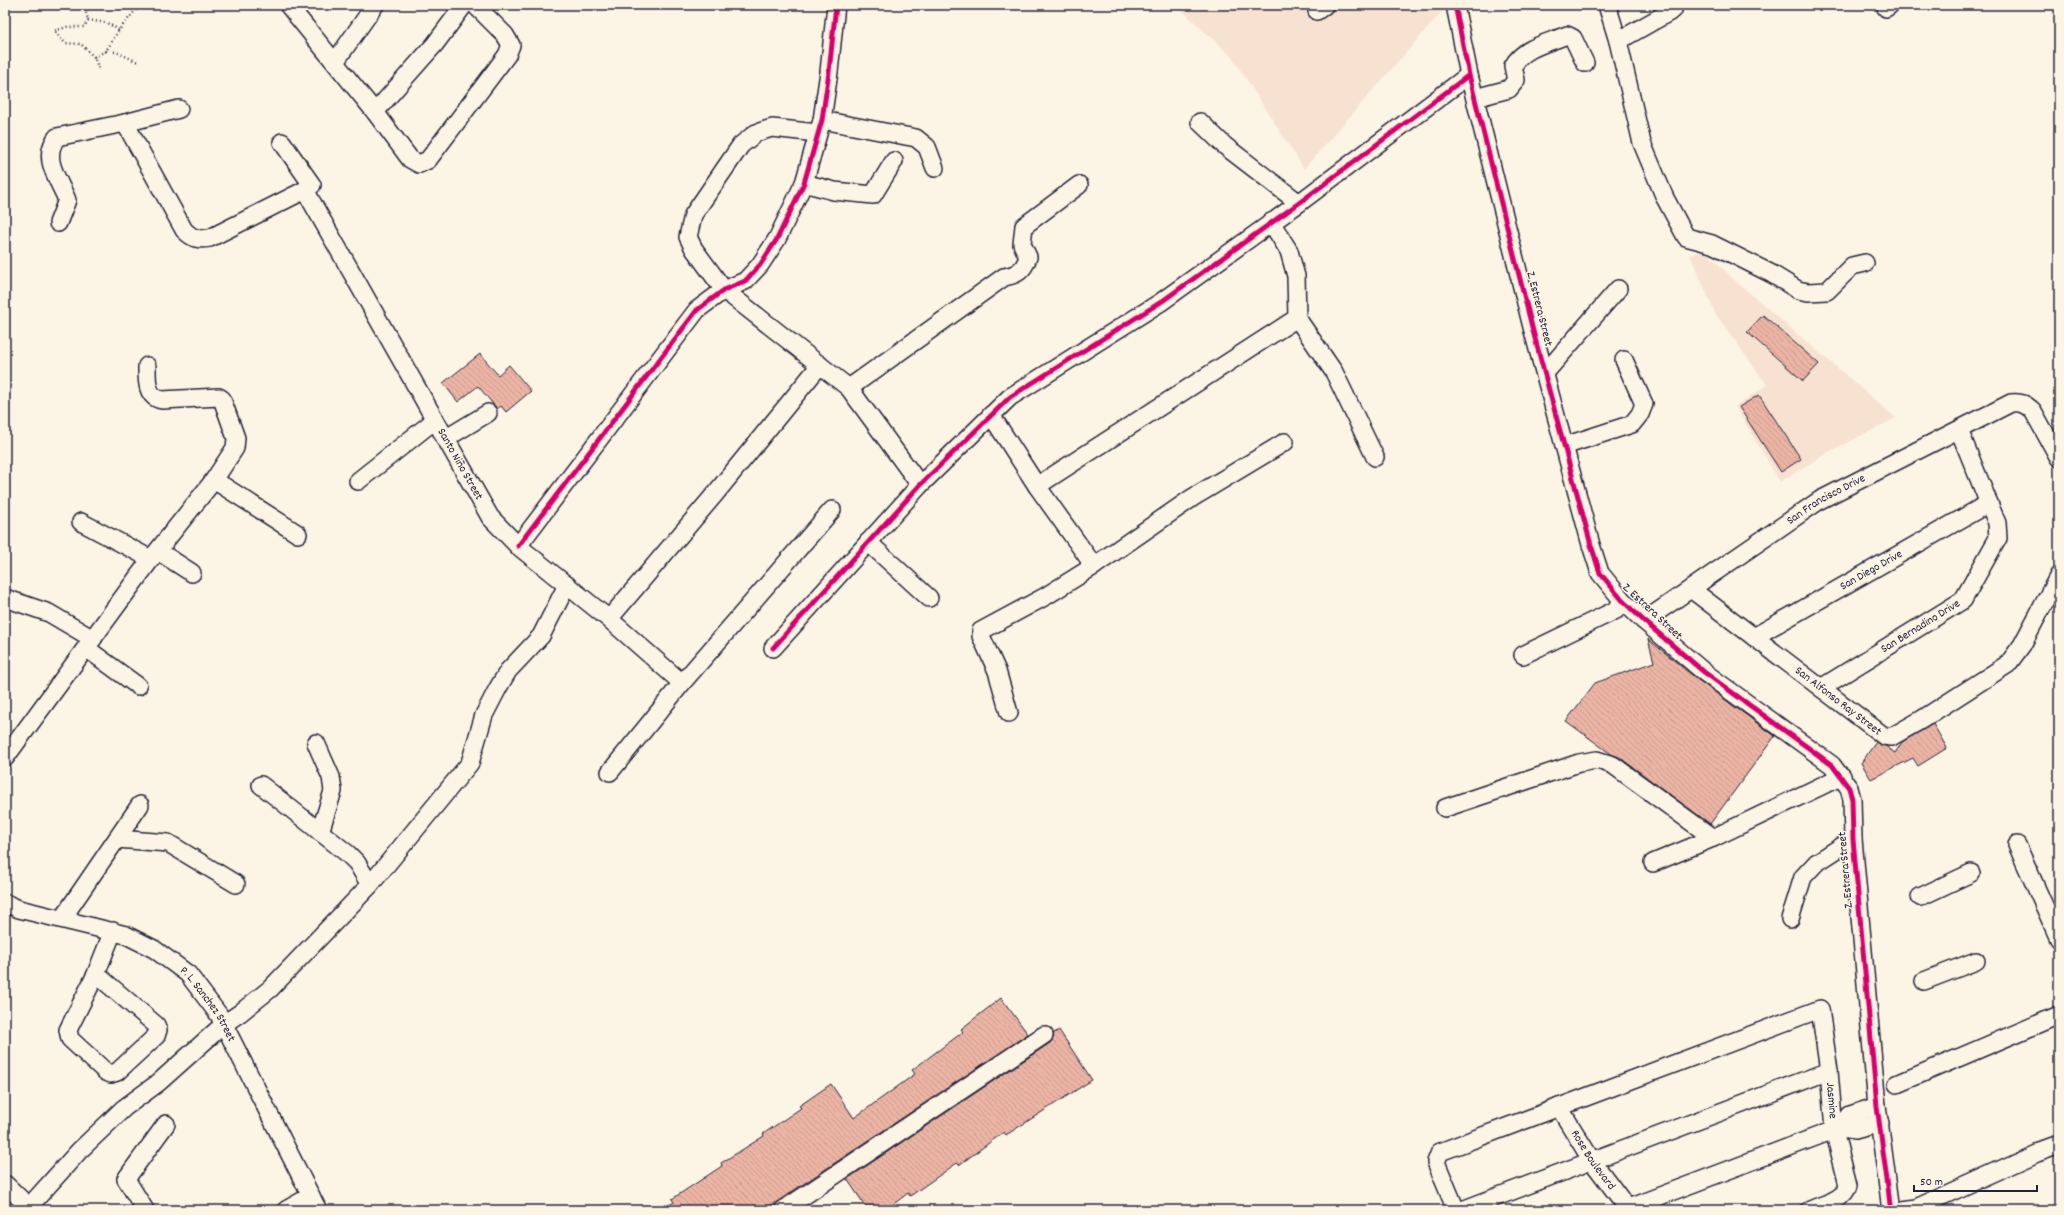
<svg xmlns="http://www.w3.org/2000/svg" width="2064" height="1215" font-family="Dekko,sans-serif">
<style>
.built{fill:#f7e2d2}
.building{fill:url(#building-back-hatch);stroke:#22223b}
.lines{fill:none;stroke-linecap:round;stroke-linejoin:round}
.minor-casing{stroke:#22223b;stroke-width:20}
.path{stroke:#22223b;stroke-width:2.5;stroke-dasharray:1 3;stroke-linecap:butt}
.minor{stroke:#fcf5e5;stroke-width:17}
.cycleway-casing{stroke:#fcf5e5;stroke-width:8}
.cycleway{stroke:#d6006c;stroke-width:5}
.labels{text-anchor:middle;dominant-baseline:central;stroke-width:3;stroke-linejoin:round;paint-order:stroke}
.street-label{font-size:12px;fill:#22223b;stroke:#fcf5e5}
</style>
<defs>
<pattern id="building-back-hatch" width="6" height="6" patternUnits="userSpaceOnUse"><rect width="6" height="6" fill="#ecb4a4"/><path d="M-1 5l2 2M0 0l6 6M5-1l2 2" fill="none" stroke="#ca9a8e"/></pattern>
</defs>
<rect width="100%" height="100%" fill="#fcf5e5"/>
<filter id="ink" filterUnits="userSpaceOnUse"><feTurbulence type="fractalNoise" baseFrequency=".025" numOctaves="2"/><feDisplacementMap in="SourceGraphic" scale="8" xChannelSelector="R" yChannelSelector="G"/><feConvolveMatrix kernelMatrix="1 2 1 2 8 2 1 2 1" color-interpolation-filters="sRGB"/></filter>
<g filter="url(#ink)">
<!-- built -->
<path class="built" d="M 1176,5 L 1447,5 L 1447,6 L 1304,169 L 1232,57 Z
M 1705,250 L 1731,277 L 1896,418 L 1829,452 L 1780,482 L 1735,406 L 1767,385 L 1715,313 L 1690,255 Z"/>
<!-- building -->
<path class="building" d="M 1763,315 L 1819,364 L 1803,381 L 1747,332 Z
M 480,354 L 498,375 L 509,365 L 531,391 L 506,412 L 501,406 L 497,409 L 478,386 L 458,402 L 443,383 Z
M 1759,395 L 1801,459 L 1781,472 L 1739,407 Z
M 1648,639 L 1698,680 L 1775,736 L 1710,824 L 1619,757 L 1611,754 L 1566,721 L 1595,683 L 1654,662 Z
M 1933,724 L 1947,748 L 1918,766 L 1913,758 L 1871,779 L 1861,763 L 1876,742 L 1887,747 L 1895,753 L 1902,742 Z
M 1001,998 L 1028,1034 L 778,1201 L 763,1210 L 662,1210 L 674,1202 L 672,1199 L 722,1166 L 721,1163 L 764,1136 L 763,1134 L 801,1108 L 799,1106 L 831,1084 L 854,1118 L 915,1074 L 912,1070 L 963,1032 L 961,1029 Z
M 1059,1030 L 1092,1080 L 1006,1135 L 1004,1132 L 959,1165 L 957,1163 L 910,1196 L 908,1193 L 886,1210 L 868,1210 L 847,1179 L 1050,1043 L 1053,1039 L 1054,1033 Z"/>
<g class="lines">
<!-- minor casing -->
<g class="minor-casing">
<g id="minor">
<path d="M 288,5 L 375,112 L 410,159 L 419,164 L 428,160 L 507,55 L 511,45 L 505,35 L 475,5"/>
<path d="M 1455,5 L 1469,75 L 1533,331 L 1591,545 L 1600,573 L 1623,601 L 1644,621 L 1704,672 L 1832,765 L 1849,788 L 1852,799 L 1853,839 L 1877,1106 L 1891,1210"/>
<path d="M 1607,5 L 1618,41 L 1642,143 L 1665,198 L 1686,237 L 1712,244 L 1772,274 L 1798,290 L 1808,292 L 1827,291 L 1852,266 L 1865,263"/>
<path d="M 1886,8 L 1890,5"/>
<path d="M 1317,11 L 1325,5"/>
<path d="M 1618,41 L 1673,10"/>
<path d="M 335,62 L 375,5"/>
<path d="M 1475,98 L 1509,89 L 1516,80 L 1513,66 C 1524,47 1548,43 1567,35 L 1573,38 L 1585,63"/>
<path d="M 375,112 L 435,44 L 464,5"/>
<path d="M 822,120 L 916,138 L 927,147 L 935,168"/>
<path d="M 1200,122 L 1225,146 L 1299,203"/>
<path d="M 125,123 L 184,230 C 193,239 198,240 210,238 L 305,190 L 312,185 L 282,142"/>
<path d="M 817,133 L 772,128 L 756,133 L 741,145 L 693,215 L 688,237 L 694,249 L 724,290 L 849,388 L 920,485"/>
<path d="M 804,183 L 834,191 L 873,195 L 894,161"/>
<path id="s1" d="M 305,190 L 490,517 L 518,546 L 609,619 L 682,683"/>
<path d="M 1271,222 L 1289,251 L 1296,276 L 1297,318 L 1334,372 L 1375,457"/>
<path d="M 58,223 L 67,200 C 58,178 41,158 57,137 L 125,123 L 179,109"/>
<path d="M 1545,373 L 1618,289"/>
<path d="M 849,388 L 1004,277 C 1017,275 1024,270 1028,257 L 1022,244 L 1024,226 L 1079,185"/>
<path d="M 991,415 L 1037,486 L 1094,566"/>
<path d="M 445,439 L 488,413"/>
<path d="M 1564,446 L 1632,424 L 1640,414 L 1644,404 L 1624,360"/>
<path d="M 214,480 L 298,534"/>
<path d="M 358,481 L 435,420"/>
<path d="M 1037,486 L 1297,318"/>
<path d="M 81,522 L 151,559"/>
<path d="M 868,542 L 929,598"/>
<path d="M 518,546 L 697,310 L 724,290 L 745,281 L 760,265 L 777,239 L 804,183 L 822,120 L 829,72 L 836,5"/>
<path d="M 158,551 L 192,573"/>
<path id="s2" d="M 1691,589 L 1884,736 L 1891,737 L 1921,720 L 2008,664 L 2022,645 L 2059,575"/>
<path d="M 5,598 L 49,613 L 93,639"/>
<path d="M 609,619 L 715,494 L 820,365"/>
<path id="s3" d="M 1644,621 L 1820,500 L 2011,403 C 2021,402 2026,404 2033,411 L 2059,458"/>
<path id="s4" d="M 1754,637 L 1989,503"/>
<path d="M 86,648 L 138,686"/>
<path d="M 773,648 L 920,485 L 1010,397 L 1161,302 L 1299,203 L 1469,75"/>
<path d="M 1523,655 L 1616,610 L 1623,601"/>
<path id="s5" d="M 1821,688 L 1963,600 L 1998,538 L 1997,523 L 1959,430"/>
<path d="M 1009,713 L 997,671 L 981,636 L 981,631 L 1046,596 L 1094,566 L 1192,498 L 1285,442"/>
<path d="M 316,743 L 331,777 L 333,791 L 320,832"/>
<path d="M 5,758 L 151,559 L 214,480 L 235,448 L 236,438 L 222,399 L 219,397 L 162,400 C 146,397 147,380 147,366"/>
<path d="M 610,772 L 682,683 L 832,510"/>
<path d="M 261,785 L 348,854 L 357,863 L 370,885"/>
<path d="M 1445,808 L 1579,763 L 1597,760 L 1613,765 L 1713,838"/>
<path d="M 117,839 L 168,843 L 236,884"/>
<path d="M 2017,845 L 2059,939"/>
<path d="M 1653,863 L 1713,838 L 1842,776"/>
<path d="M 1920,897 L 1971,873"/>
<path id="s6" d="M 5,903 L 19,909 L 126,935 L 154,949 L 188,974 L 219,1015 L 318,1210"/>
<path d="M 62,919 L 140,805"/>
<path d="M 1790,919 L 1803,877 L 1816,863 L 1853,839"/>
<path d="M 96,974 L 156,1025 L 158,1030 L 156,1036 L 117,1072 L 111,1074 L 106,1072 L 70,1039 L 68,1030 L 96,974 L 113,931"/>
<path d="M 1924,981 L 1976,961"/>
<path d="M 1897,1084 L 2059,1015"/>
<path id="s7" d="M 1559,1107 L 1592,1161 L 1629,1210"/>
<path d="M 1841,1128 L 1850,1115 L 1877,1106"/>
<path d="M 5,1184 L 29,1207"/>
<path d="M 26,1210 L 79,1151 L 124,1108 L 158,1083 L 224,1024 L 240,1013 L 270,989 L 370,885 L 470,763 L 484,715 L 498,688 L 508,671 L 541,636 L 567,585"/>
<path d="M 145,1210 L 126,1179 L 166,1124"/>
<path d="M 286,1210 L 311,1196"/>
<path d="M 783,1210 L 1044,1035"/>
<path id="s8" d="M 1456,1210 L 1436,1162 L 1440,1152 L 1820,1009 L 1829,1071 L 1834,1130 L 1848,1185 C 1845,1200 1823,1204 1810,1210"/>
<path d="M 1462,1210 L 1829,1071"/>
<path d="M 1623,1210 L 1834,1130 L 1841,1128 L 1855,1130 L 1880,1123"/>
<path d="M 1902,1210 L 1916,1208 L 2037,1153 L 2059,1145"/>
</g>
</g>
<!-- path -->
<path class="path" d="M 84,5 L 88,20 L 84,27 L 67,27 L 54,31 L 65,43 L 81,44 L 94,57 L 99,69
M 88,20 L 107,23 L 119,30
M 106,51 L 116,52 L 138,62
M 94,57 L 106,51 L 119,30 L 140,5"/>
<!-- minor -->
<use href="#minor" class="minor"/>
<!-- cycleway casing -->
<g class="cycleway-casing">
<path id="cycleway" d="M 1455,5 L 1469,75 L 1533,331 L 1591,545 L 1600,573 L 1623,601 L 1644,621 L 1704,672 L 1832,765 L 1849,788 L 1852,799 L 1853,839 L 1877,1106 L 1891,1210
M 518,546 L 697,310 L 724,290 L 745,281 L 760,265 L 777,239 L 804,183 L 822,120 L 829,72 L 836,5
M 773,648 L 920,485 L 1010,397 L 1161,302 L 1299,203 L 1469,75"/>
</g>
<!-- cycleway -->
<use href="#cycleway" class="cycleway"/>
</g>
</g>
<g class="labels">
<!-- street labels -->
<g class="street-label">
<text transform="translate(1539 309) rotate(76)">Z. Estrera Street</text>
<text stroke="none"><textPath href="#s1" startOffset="315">Santo Niño Street</textPath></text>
<text stroke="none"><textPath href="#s3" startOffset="219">San Francisco Drive</textPath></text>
<text stroke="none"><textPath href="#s4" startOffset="135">San Diego Drive</textPath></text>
<text transform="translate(1652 612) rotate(43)">Z. Estrera Street</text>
<text stroke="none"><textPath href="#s5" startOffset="117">San Bernadino Drive</textPath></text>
<text stroke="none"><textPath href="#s2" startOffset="185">San Alfonso Ray Street</textPath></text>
<text transform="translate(1846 870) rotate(-95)">Z. Estrera Street</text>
<text stroke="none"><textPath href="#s6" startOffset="235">P. L. Sanchez Street</textPath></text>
<text stroke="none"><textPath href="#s8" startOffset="561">Jasmine</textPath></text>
<text stroke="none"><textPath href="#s7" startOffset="63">Rose Boulevard</textPath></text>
</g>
</g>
<!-- margin -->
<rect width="2064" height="1215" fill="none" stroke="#fcf5e5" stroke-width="20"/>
<rect x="10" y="10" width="2044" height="1195" fill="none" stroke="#22223b" stroke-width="1.5" filter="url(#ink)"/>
<!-- scale -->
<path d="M1914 1185v6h123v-6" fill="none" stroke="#22223b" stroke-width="2"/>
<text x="1920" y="1185" font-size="12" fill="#22223b" stroke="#fcf5e5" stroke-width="3" paint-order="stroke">50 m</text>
</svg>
